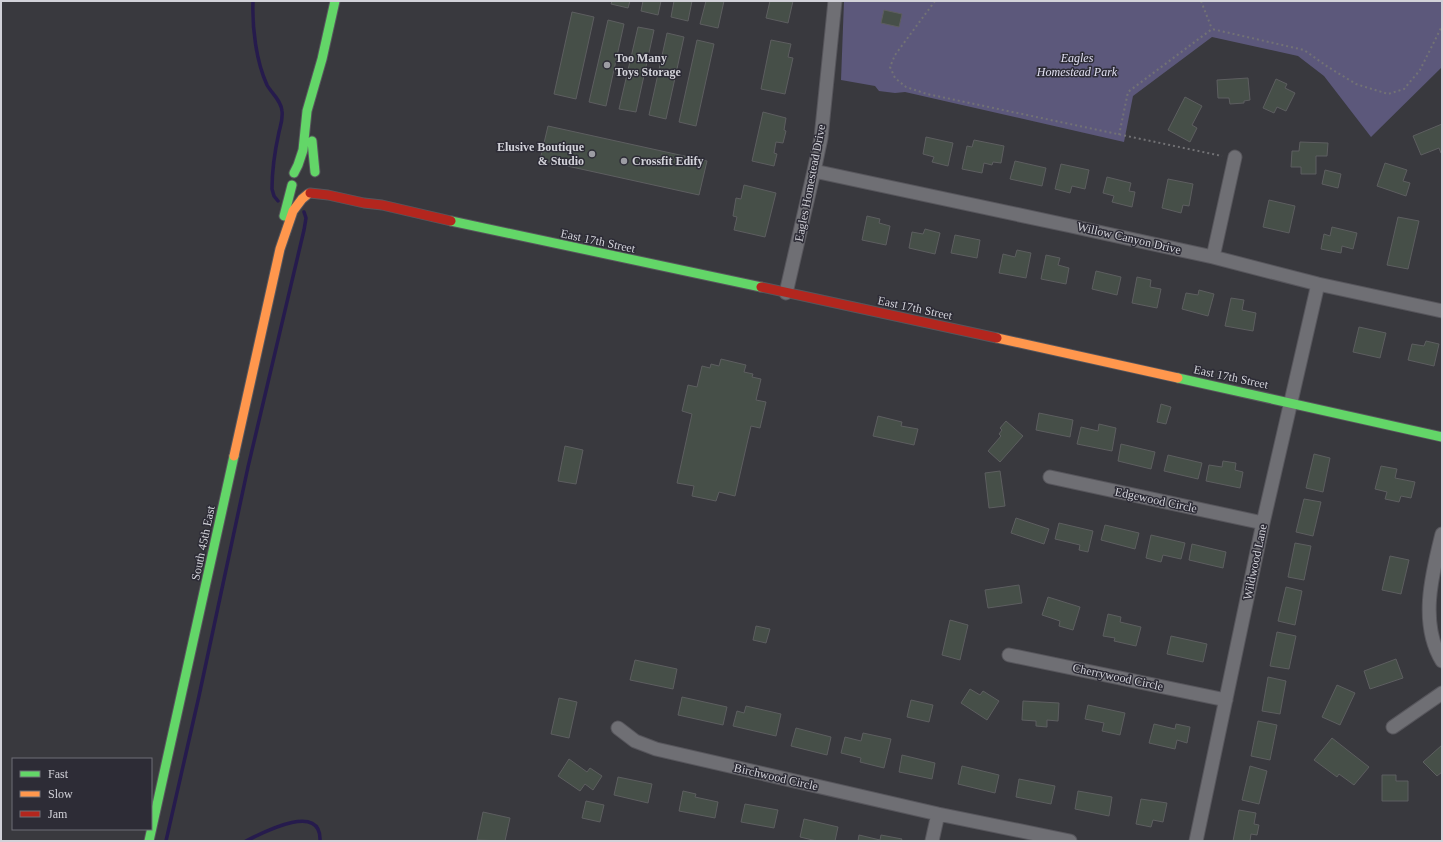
<svg xmlns="http://www.w3.org/2000/svg" width="1443" height="842" font-family="'Times New Roman',serif">
<style>
.green{fill:#5c587b}
.lines{fill:none;stroke-linecap:round;stroke-linejoin:round}
.stream{stroke:#261b4d;stroke-width:3.5}
.building{fill:#464f48;stroke:#5d5e60}
.street-casing{stroke:#57565c;stroke-width:15}
.fast-casing{stroke:#57565c;stroke-width:11}
.slow-casing{stroke:#57565c;stroke-width:11}
.jam-casing{stroke:#57565c;stroke-width:11}
.path{stroke:#727275;stroke-width:2;stroke-dasharray:2 3;stroke-linecap:butt}
.street{stroke:#6f6f74;stroke-width:13}
.fast{stroke:#63d668;stroke-width:9}
.slow{stroke:#ff974d;stroke-width:9}
.jam{stroke:#b3261e;stroke-width:9}
.poi-dot{fill:#9c9ca3;stroke:#2d2c36;stroke-width:1.5}
.labels{text-anchor:middle;dominant-baseline:central;stroke-width:3;stroke-linejoin:round;paint-order:stroke}
.poi-label{font-size:12px;font-weight:bold;fill:#d2d2d9;stroke:#2d2c36;text-anchor:start}
.park-label{font-size:12px;font-style:italic;fill:#e1e0f2;stroke:#2d2c36}
.street-label{font-size:12px;fill:#d2d2d9;stroke:#2d2c36}
</style>
<rect width="100%" height="100%" fill="#39393e"/>
<!-- green -->
<path class="green" d="M 844,1 L 1442,1 L 1442,63 L 1441,68 L 1371,137 L 1324,76 L 1298,56 L 1212,37 L 1133,96 L 1124,142 L 905,92 L 895,93 L 879,91 L 875,86 L 841,80 Z"/>
<g class="lines">
<!-- stream -->
<path class="stream" d="M 253,1 C 252,27 256,61 267,85 C 272,94 281,100 282,111 C 283,119 281,124 279,132 C 275,150 272,170 272,189 L 274,196 L 278,201
M 166,841 L 199,696 L 248,467 L 304,230 L 306,218 L 304,212
M 246,841 C 262,833 322,801 320,841"/>
</g>
<!-- building -->
<path class="building" d="M 612,1 L 630,1 L 628,8 L 611,4 Z
M 643,1 L 661,1 L 658,15 L 641,11 Z
M 674,1 L 692,1 L 688,21 L 671,17 Z
M 706,1 L 724,1 L 718,28 L 700,24 Z
M 770,1 L 793,1 L 788,23 L 766,18 Z
M 884,10 L 902,14 L 899,27 L 881,23 Z
M 572,12 L 594,17 L 576,99 L 554,94 Z
M 608,20 L 624,24 L 606,106 L 589,102 Z
M 638,27 L 654,30 L 636,112 L 619,109 Z
M 667,33 L 684,37 L 666,119 L 649,115 Z
M 697,40 L 714,44 L 696,126 L 679,122 Z
M 771,40 L 791,44 L 788,57 L 793,58 L 785,94 L 761,89 Z
M 1248,78 L 1250,100 L 1244,101 L 1244,103 L 1230,104 L 1229,98 L 1218,98 L 1217,80 Z
M 1276,79 L 1287,84 L 1285,88 L 1295,93 L 1286,111 L 1277,107 L 1274,113 L 1263,108 Z
M 1185,97 L 1202,106 L 1192,125 L 1197,128 L 1190,142 L 1168,130 Z
M 763,112 L 786,118 L 784,130 L 786,131 L 783,143 L 776,142 L 774,153 L 777,154 L 774,166 L 752,161 Z
M 1442,124 L 1442,152 L 1441,153 L 1439,148 L 1421,155 L 1413,136 Z
M 548,126 L 707,161 L 699,195 L 540,160 Z
M 926,137 L 953,143 L 948,166 L 932,162 L 934,157 L 923,154 Z
M 974,140 L 1004,146 L 1001,163 L 993,162 L 992,165 L 984,163 L 982,173 L 962,169 L 967,146 L 972,147 Z
M 1300,142 L 1328,143 L 1327,156 L 1316,156 L 1316,174 L 1301,174 L 1301,167 L 1291,167 L 1292,151 L 1299,151 Z
M 1015,161 L 1046,168 L 1042,186 L 1010,179 Z
M 1385,163 L 1407,170 L 1403,181 L 1410,183 L 1406,196 L 1377,186 Z
M 1061,164 L 1089,170 L 1085,189 L 1072,186 L 1070,193 L 1055,189 Z
M 1325,170 L 1341,174 L 1338,188 L 1322,184 Z
M 1107,177 L 1131,183 L 1129,191 L 1135,192 L 1132,207 L 1112,202 L 1114,196 L 1103,193 Z
M 1168,179 L 1193,184 L 1189,206 L 1183,205 L 1181,213 L 1162,208 Z
M 744,185 L 776,193 L 765,237 L 734,230 L 737,217 L 733,216 L 736,198 L 741,199 Z
M 1269,200 L 1295,206 L 1289,233 L 1263,227 Z
M 867,216 L 880,219 L 879,223 L 890,226 L 886,245 L 862,240 Z
M 1398,217 L 1419,221 L 1408,269 L 1387,265 Z
M 1332,227 L 1357,233 L 1353,249 L 1342,246 L 1341,253 L 1321,249 L 1324,234 L 1330,236 Z
M 925,229 L 940,233 L 935,254 L 909,248 L 912,232 L 923,234 Z
M 955,235 L 980,240 L 977,258 L 951,253 Z
M 1017,250 L 1031,253 L 1026,278 L 999,273 L 1003,254 L 1015,257 Z
M 1046,255 L 1060,258 L 1058,265 L 1069,268 L 1066,284 L 1041,279 Z
M 1096,271 L 1121,277 L 1117,295 L 1092,289 Z
M 1137,277 L 1151,280 L 1150,287 L 1161,289 L 1157,308 L 1132,303 Z
M 1199,290 L 1214,294 L 1208,316 L 1182,309 L 1186,293 L 1198,295 Z
M 1231,298 L 1244,300 L 1242,310 L 1256,313 L 1253,331 L 1225,326 Z
M 1359,327 L 1386,333 L 1380,358 L 1353,352 Z
M 1426,341 L 1439,344 L 1434,366 L 1408,360 L 1412,344 L 1424,346 Z
M 721,359 L 746,365 L 744,372 L 753,374 L 752,377 L 761,379 L 756,400 L 766,402 L 760,428 L 751,426 L 735,496 L 719,492 L 716,501 L 692,496 L 694,486 L 677,483 L 692,414 L 682,411 L 688,385 L 697,387 L 702,366 L 710,368 L 711,364 L 719,366 Z
M 1161,404 L 1171,407 L 1166,424 L 1157,422 Z
M 1039,413 L 1073,420 L 1070,437 L 1036,430 Z
M 878,416 L 902,422 L 901,426 L 918,429 L 914,445 L 873,436 Z
M 1006,421 L 1023,436 L 1000,462 L 988,451 L 1001,436 L 999,434 L 1002,430 L 1000,428 Z
M 1099,424 L 1116,428 L 1112,451 L 1077,444 L 1081,427 L 1098,431 Z
M 1121,444 L 1155,452 L 1151,469 L 1118,461 Z
M 565,446 L 583,450 L 576,484 L 558,481 Z
M 1314,454 L 1330,458 L 1323,492 L 1306,488 Z
M 1168,455 L 1202,463 L 1198,479 L 1164,471 Z
M 1223,461 L 1236,463 L 1235,470 L 1243,472 L 1240,488 L 1206,481 L 1209,465 L 1222,467 Z
M 1381,466 L 1397,469 L 1395,478 L 1415,482 L 1411,498 L 1401,496 L 1399,502 L 1385,499 L 1387,492 L 1375,489 Z
M 1000,471 L 1005,506 L 989,508 L 985,473 Z
M 1304,499 L 1321,502 L 1313,536 L 1296,532 Z
M 1016,518 L 1049,529 L 1044,544 L 1011,533 Z
M 1059,523 L 1093,531 L 1088,552 L 1079,550 L 1080,545 L 1055,539 Z
M 1105,525 L 1139,533 L 1135,549 L 1101,540 Z
M 1151,535 L 1185,543 L 1181,559 L 1163,555 L 1161,562 L 1146,558 Z
M 1295,543 L 1311,546 L 1304,580 L 1288,577 Z
M 1192,544 L 1226,552 L 1223,568 L 1189,560 Z
M 1390,556 L 1409,560 L 1401,594 L 1382,590 Z
M 1019,585 L 1022,603 L 988,608 L 985,590 Z
M 1286,587 L 1302,591 L 1295,625 L 1278,621 Z
M 1048,597 L 1080,607 L 1073,630 L 1059,626 L 1060,621 L 1042,615 Z
M 1108,614 L 1121,617 L 1120,622 L 1141,627 L 1136,646 L 1114,641 L 1115,638 L 1103,636 Z
M 950,620 L 968,625 L 960,660 L 942,655 Z
M 756,626 L 770,629 L 766,643 L 753,640 Z
M 1277,632 L 1296,636 L 1289,669 L 1270,666 Z
M 1171,636 L 1207,644 L 1203,662 L 1167,654 Z
M 1396,659 L 1403,678 L 1370,689 L 1364,671 Z
M 635,660 L 677,669 L 673,689 L 630,680 Z
M 1268,677 L 1286,681 L 1280,714 L 1262,711 Z
M 1337,685 L 1355,693 L 1340,725 L 1322,717 Z
M 970,689 L 980,695 L 983,691 L 999,701 L 987,720 L 961,703 Z
M 682,697 L 727,707 L 723,725 L 678,715 Z
M 559,698 L 577,702 L 569,738 L 551,734 Z
M 911,700 L 933,705 L 929,722 L 907,717 Z
M 1023,701 L 1059,703 L 1058,721 L 1047,720 L 1047,727 L 1036,726 L 1036,721 L 1022,720 Z
M 1088,705 L 1125,713 L 1120,735 L 1102,731 L 1104,723 L 1085,719 Z
M 746,706 L 781,714 L 776,736 L 733,726 L 737,711 L 744,713 Z
M 1258,721 L 1277,725 L 1270,760 L 1251,756 Z
M 1154,724 L 1175,729 L 1176,724 L 1190,727 L 1187,743 L 1177,740 L 1175,749 L 1149,743 Z
M 796,728 L 831,737 L 827,755 L 791,746 Z
M 863,733 L 891,739 L 884,768 L 860,762 L 861,758 L 841,753 L 845,737 L 861,741 Z
M 1332,738 L 1369,767 L 1354,785 L 1339,774 L 1337,777 L 1314,760 Z
M 1442,745 L 1442,772 L 1437,776 L 1423,762 Z
M 902,755 L 935,763 L 932,779 L 899,772 Z
M 569,759 L 587,772 L 590,768 L 602,776 L 593,790 L 585,784 L 580,791 L 558,776 Z
M 962,766 L 999,775 L 995,793 L 958,784 Z
M 1250,766 L 1267,771 L 1259,804 L 1242,800 Z
M 1382,775 L 1396,775 L 1396,781 L 1408,781 L 1408,801 L 1382,801 Z
M 618,777 L 652,784 L 648,803 L 614,795 Z
M 1019,779 L 1055,786 L 1051,804 L 1016,797 Z
M 683,791 L 696,794 L 695,797 L 718,802 L 715,818 L 679,811 Z
M 1078,791 L 1112,797 L 1109,816 L 1075,809 Z
M 1141,799 L 1167,803 L 1163,822 L 1153,820 L 1151,827 L 1136,824 Z
M 586,801 L 604,805 L 600,822 L 582,818 Z
M 745,804 L 778,810 L 774,828 L 741,822 Z
M 1239,810 L 1256,813 L 1254,824 L 1259,825 L 1257,835 L 1251,834 L 1250,841 L 1233,841 Z
M 483,812 L 510,818 L 505,841 L 477,840 Z
M 804,819 L 838,827 L 835,841 L 817,841 L 800,837 Z
M 859,835 L 880,840 L 881,835 L 902,839 L 901,841 L 858,841 Z"/>
<g class="lines">
<!-- street casing -->
<g class="street-casing">
<path id="street" d="M 814,171 L 1071,226 L 1213,257 L 1318,284 L 1442,311
M 1213,257 L 1235,157
M 786,293 L 814,171 L 821,138 L 835,1
M 1050,477 L 1263,523
M 1442,534 C 1432,574 1419,623 1442,661
M 1009,655 L 1226,700
M 1393,727 L 1442,693
M 618,728 L 635,741 L 656,749 L 938,814 L 1070,841
M 932,841 L 938,814
M 1196,841 L 1263,523 L 1318,284"/>
</g>
<!-- fast casing -->
<g class="fast-casing">
<path id="fast" d="M 312,141 L 315,172
M 294,173 L 298,165 L 303,150 L 307,111 L 322,59 L 335,1
M 284,216 L 292,185
M 451,221 L 761,287
M 1178,378 L 1442,437
M 149,841 L 234,456"/>
</g>
<!-- slow casing -->
<g class="slow-casing">
<path id="slow" d="M 997,338 L 1178,378
M 234,456 L 280,249 L 293,211 L 302,199 L 308,194"/>
</g>
<!-- jam casing -->
<g class="jam-casing">
<path id="jam" d="M 310,193 L 328,195 L 364,203 L 382,205 L 451,221
M 761,287 L 997,338"/>
</g>
<!-- path -->
<path class="path" d="M 935,1 L 895,55 L 890,67 L 895,78 L 906,87 L 927,94 L 1222,156
M 1201,1 L 1212,29
M 1119,135 L 1128,92 L 1212,29 L 1304,50 L 1328,67 L 1356,84 L 1388,94 L 1404,89 L 1420,70 L 1442,26"/>
<!-- street -->
<use href="#street" class="street"/>
<!-- fast -->
<use href="#fast" class="fast"/>
<!-- slow -->
<use href="#slow" class="slow"/>
<!-- jam -->
<use href="#jam" class="jam"/>
</g>
<!-- markers -->
<g class="poi-dot">
<circle cx="607" cy="65" r="4"/>
<circle cx="592" cy="154" r="4"/>
<circle cx="624" cy="161" r="4"/>
</g>
<g class="labels">
<!-- poi labels -->
<g class="poi-label">
<text x="615" y="58">Too Many<tspan x="615" dy="14">Toys Storage</tspan></text>
<text x="584" y="147" text-anchor="end">Elusive Boutique<tspan x="584" dy="14">&amp; Studio</tspan></text>
<text x="632" y="161">Crossfit Edify</text>
</g>
<!-- park labels -->
<g class="park-label">
<text x="1077" y="58">Eagles<tspan x="1077" dy="14">Homestead Park</tspan></text>
</g>
<!-- street labels -->
<g class="street-label">
<text transform="translate(810 183) rotate(-79)">Eagles Homestead Drive</text>
<text transform="translate(1129 238) rotate(13)">Willow Canyon Drive</text>
<text transform="translate(598 241) rotate(12)">East 17th Street</text>
<text transform="translate(915 308) rotate(12)">East 17th Street</text>
<text transform="translate(1231 377) rotate(12)">East 17th Street</text>
<text transform="translate(1156 500) rotate(12)">Edgewood Circle</text>
<text transform="translate(203 543) rotate(-78)">South 45th East</text>
<text transform="translate(1255 562) rotate(-78)">Wildwood Lane</text>
<text transform="translate(1118 677) rotate(12)">Cherrywood Circle</text>
<text transform="translate(776 777) rotate(13)">Birchwood Circle</text>
</g>
</g>
<!-- border -->
<rect width="1443" height="842" fill="none" stroke="#d2d2d9" stroke-width="4"/>
<!-- legend -->
<rect x="12" y="758" width="140" height="72" fill="#2d2c36" stroke="#6f6e77"/>
<rect x="20" y="771" width="20" height="6" fill="#63d668" stroke="#6f6e77"/>
<text x="48" y="778" font-size="12" fill="#d2d2d9">Fast</text>
<rect x="20" y="791" width="20" height="6" fill="#ff974d" stroke="#6f6e77"/>
<text x="48" y="798" font-size="12" fill="#d2d2d9">Slow</text>
<rect x="20" y="811" width="20" height="6" fill="#b3261e" stroke="#6f6e77"/>
<text x="48" y="818" font-size="12" fill="#d2d2d9">Jam</text>
</svg>
